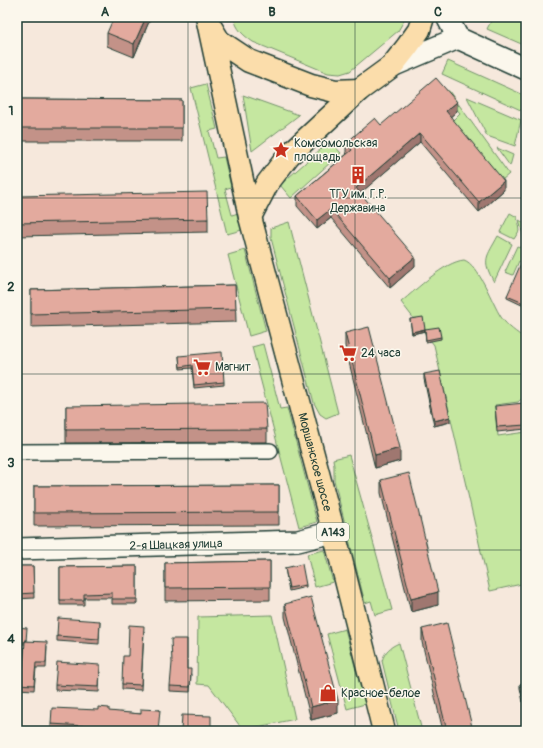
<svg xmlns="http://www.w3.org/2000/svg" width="543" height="748" font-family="Pangolin,sans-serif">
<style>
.green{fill:#c5e7a0;stroke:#72926a}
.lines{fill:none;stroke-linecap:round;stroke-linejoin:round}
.street-casing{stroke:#1f3d34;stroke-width:18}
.secondary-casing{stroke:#1f3d34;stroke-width:24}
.primary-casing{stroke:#1f3d34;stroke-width:25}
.street{stroke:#fbf7ec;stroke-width:15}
.secondary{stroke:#fbf7ec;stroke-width:21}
.primary{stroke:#fbddab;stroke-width:22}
.wall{fill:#c39288;stroke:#1f3d34}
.shaded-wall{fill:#9f776f;stroke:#1f3d34}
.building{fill:#e3aa9e;stroke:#1f3d34}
.grid{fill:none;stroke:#1f3d34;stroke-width:1;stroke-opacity:0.55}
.labels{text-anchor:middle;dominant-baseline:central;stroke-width:3;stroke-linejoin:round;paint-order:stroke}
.shield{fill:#fbf7ec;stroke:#61756b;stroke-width:1}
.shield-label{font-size:11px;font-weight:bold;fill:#1f3d34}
.poi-label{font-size:12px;fill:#1f3d34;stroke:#fbf7ec;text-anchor:start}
.street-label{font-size:12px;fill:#1f3d34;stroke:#fbf7ec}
.neatline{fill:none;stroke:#1f3d34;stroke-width:1.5}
.grid-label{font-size:13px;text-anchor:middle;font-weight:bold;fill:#1f3d34}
</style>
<rect width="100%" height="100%" fill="#f6e8dc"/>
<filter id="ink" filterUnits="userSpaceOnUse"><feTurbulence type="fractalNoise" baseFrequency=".025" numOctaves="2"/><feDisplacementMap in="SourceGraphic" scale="8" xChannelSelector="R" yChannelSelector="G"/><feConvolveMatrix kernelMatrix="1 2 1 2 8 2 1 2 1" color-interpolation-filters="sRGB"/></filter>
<g filter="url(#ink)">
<!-- green -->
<path class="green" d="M 234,17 L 406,17 L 398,31 L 350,71 L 340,74 L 328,73 L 253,42 C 243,35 236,29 234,17 Z
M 493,17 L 516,17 L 526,22 L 526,46 L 487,29 Z
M 448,61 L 526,96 L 526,108 L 525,112 L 442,74 Z
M 206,84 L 217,129 L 209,131 L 216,158 L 224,157 L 231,187 L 225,189 L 232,215 L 238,213 L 242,230 L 227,234 L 191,88 Z
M 437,87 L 449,91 L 509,174 L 502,180 L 452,121 L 460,113 Z
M 243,95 L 299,115 L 252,151 Z
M 467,97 L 521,120 L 515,146 L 487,136 Z
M 330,141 L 341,153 L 291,198 L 280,185 Z
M 497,148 L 513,155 L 510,166 Z
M 510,213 L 517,217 L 519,231 L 514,239 L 500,232 Z
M 519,220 L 526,224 L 526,228 L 524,232 L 526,236 L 526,244 L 525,243 Z
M 289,222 L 338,413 L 326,418 L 320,414 L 314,403 L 271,238 L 271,228 Z
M 498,236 L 512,244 L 494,282 C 481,259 487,257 498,236 Z
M 517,246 L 526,250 L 526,264 L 519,261 L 513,275 L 505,272 Z
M 245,250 L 266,331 L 249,336 L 228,255 Z
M 464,260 C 479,265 492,303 501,317 C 508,327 516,332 526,339 L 526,395 L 518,402 L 495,405 L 498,436 L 526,432 L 526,583 L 490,591 L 434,345 L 401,302 C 417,289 444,262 464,260 Z
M 263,344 L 280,409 L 287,408 L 317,522 L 299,527 L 252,347 Z
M 349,455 L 392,610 L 375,615 L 371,601 L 365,603 L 334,480 L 334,466 L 333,459 Z
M 324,550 L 333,582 L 315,587 L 307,554 Z
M 272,615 L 295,719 L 243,730 L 209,685 L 197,684 L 198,617 Z
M 345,629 L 365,704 L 347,709 L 327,634 Z
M 399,643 L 422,731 L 399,731 L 382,661 C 385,651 390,647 399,643 Z"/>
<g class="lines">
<!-- street casing -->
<g class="street-casing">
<path id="street" d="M 17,452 L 270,451"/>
</g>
<!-- secondary casing -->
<g class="secondary-casing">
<g id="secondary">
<path d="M 447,17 L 458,38"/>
<path d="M 458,38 L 526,69"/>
<path d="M 392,66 L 458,38"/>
<path id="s1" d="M 17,549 L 298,541 L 333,532"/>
</g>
</g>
<!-- primary casing -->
<g class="primary-casing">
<g id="primary">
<path id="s2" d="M 207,17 L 250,217 L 340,556 L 384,731"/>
<path d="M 210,26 L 219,41 L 249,61 L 311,85 L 335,91 L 359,90"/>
<path d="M 250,217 L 267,184 L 289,155 L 359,90 L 392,66 L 407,47 L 419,30 L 423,17"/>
</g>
</g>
<!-- street -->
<use href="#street" class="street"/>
<!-- secondary -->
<use href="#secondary" class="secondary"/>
<!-- primary -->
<use href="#primary" class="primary"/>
</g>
<!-- wall -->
<path class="wall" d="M 151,17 L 134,57 L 107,46 L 107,33 Z
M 17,99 L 182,100 L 182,141 L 17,141 Z
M 457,111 L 450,117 L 504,190 L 479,212 L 420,142 L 360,193 L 415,266 L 390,288 L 331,218 L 317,229 L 297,206 L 297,196 L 347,154 L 346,153 L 346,143 L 381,125 Z
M 17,196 L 208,219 L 208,232 L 17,236 Z
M 526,263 L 526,307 L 507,298 L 507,296 Z
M 235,285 L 236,322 L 31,327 L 31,290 Z
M 410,319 L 425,329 L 441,337 L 441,339 L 426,342 L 425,331 L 412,334 Z
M 345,333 L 400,461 L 375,468 L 345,346 Z
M 179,356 L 224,382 L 224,385 L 194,388 L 192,368 L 180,369 Z
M 424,374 L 450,422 L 434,426 L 424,379 Z
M 66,406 L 267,429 L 267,442 L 66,443 Z
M 495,406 L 526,420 L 526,429 L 497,432 Z
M 381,480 L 438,605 L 411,612 L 381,493 Z
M 279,485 L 279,525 L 34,526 L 34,486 Z
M 270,561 L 270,600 L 165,601 L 165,563 Z
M 17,566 L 33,566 L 34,598 L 17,599 Z
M 137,566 L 137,604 L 112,604 L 112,598 L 84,598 L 84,605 L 60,605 L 60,567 Z
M 285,568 L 306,585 L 306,587 L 289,591 Z
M 285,604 L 338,713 L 311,720 L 285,617 Z
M 100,621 L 99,644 L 57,641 L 57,636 Z
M 17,627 L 27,641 L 47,647 L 46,668 L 36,668 L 34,690 L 17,689 L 17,666 L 23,667 L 25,644 L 17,644 Z
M 422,629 L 473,731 L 443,731 L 422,642 Z
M 144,631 L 141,690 L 122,689 L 122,684 L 128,656 Z
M 187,669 L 191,674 L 190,692 L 170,691 L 170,686 Z
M 100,670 L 99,692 L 55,690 L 55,685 Z
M 526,682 L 523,702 L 520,688 L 520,684 Z
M 160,710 L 84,730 L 51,729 L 51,724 L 109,712 L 141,714 Z"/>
<!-- shaded-wall -->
<path class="shaded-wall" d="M 146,17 L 151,17 L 134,57 L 134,44 Z
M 457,102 L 457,111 L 446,121 L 446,111 Z
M 420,133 L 420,142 L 356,197 L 356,188 Z
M 504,181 L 504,190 L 479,212 L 479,202 Z
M 331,209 L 331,218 L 317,229 L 317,220 Z
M 415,257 L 415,266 L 390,288 L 390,278 Z
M 425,329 L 425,331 L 412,334 L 412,332 Z
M 450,417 L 450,422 L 434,426 L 434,421 Z
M 400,448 L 400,461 L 375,468 L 375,455 Z
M 438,592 L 438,605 L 411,612 L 411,599 Z
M 526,696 L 526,701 L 523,702 L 523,697 Z
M 338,700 L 338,713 L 311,720 L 311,707 Z"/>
<!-- building -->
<path class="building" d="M 114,17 L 146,17 L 134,44 L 107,33 Z
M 436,78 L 457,102 L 446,111 L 504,181 L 479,202 L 420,133 L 356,188 L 415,257 L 390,278 L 331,209 L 317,220 L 297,196 L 352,150 L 346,143 L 375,118 L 381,125 Z
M 17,99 L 182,100 L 182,128 L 17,128 Z
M 207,192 L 208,219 L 17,223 L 17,196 Z
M 522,261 L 526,263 L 526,304 L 507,296 Z
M 235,285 L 236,309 L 31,314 L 31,290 Z
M 423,317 L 425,329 L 412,332 L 410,319 Z
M 369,327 L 400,448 L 375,455 L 345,333 Z
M 439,327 L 441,337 L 426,340 L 425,329 Z
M 222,352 L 224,382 L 194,385 L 192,365 L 180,367 L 179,356 Z
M 440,371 L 450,417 L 434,421 L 424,374 Z
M 265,403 L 267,429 L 66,430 L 66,406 Z
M 524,403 L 526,425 L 497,427 L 495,406 Z
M 409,473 L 438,592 L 411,599 L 381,480 Z
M 279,485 L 279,512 L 34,513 L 34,486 Z
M 270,561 L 270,587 L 165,588 L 165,563 Z
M 302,564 L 306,585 L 289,588 L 285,568 Z
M 17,566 L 33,566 L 34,593 L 17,594 Z
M 137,566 L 137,599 L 112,599 L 112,593 L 84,594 L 84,600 L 60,600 L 60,567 Z
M 311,597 L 338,700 L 311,707 L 285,604 Z
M 58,618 L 100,621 L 99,639 L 57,636 Z
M 447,623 L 473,731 L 447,731 L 422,629 Z
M 129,625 L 144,626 L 141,685 L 122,684 L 123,656 L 128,656 Z
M 17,627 L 27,628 L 26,641 L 25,641 L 25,642 L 17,642 Z
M 171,639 L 187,639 L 187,669 L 191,669 L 190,687 L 170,686 L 172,663 Z
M 25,641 L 47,642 L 46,663 L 36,663 L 34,685 L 17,684 L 17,666 L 23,667 Z
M 57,662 L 100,665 L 99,687 L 55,685 Z
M 526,682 L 526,696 L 523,697 L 520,684 Z
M 98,707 L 109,708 L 109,711 L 141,714 L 141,709 L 160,710 L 158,731 L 84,731 L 84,726 L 51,724 L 52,708 L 98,710 Z
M 182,715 L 211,716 L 211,731 L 181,731 Z
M 526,725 L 526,731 L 523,731 L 521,726 Z
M 338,729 L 339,731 L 328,731 Z"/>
</g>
<!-- grid -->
<path class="grid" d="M 188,17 L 188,731M 355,17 L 355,731M 17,198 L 526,198M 17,374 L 526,374M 17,550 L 526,550"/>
<!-- icons -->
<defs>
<g id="sight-bare" transform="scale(1.38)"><path d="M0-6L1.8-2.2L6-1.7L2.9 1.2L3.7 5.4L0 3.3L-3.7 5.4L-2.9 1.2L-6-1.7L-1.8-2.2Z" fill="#c8321e" stroke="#fbf7ec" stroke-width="2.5" paint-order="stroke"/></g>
<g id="building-bare" transform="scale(1.38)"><path d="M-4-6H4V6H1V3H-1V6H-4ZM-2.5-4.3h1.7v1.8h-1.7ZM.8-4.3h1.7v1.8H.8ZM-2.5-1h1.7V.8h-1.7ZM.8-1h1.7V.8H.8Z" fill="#c8321e" stroke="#fbf7ec" stroke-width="2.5" paint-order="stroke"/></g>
<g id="supermarket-bare" transform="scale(1.38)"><path d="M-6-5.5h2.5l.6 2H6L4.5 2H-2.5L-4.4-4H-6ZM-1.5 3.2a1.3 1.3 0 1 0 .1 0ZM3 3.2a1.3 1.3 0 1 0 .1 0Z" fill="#c8321e" stroke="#fbf7ec" stroke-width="2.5" paint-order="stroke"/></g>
<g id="shop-bare" transform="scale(1.38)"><path d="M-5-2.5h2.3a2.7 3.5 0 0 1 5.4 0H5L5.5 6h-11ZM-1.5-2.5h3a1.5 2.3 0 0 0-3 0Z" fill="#c8321e" stroke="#fbf7ec" stroke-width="2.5" paint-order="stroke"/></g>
</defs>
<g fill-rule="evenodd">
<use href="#sight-bare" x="281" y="150"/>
<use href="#building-bare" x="358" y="175"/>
<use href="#supermarket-bare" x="348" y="353"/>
<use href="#supermarket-bare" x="202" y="367"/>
<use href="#shop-bare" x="328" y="693"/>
</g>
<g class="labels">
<!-- shield labels -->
<rect class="shield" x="317" y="523" width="32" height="18" rx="3"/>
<g class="shield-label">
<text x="333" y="532">А143</text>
</g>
<!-- poi labels -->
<g class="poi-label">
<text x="294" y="143">Комсомольская<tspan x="294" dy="14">площадь</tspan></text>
<text x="358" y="194" text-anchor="middle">ТГУ им. Г.Р.<tspan x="358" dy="14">Державина</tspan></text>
<text x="361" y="353">24 часа</text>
<text x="215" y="367">Магнит</text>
<text x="341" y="693">Красное-белое</text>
</g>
<!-- street labels -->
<g class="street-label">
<text stroke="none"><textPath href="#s2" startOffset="458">Моршанское шоссе</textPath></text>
<text stroke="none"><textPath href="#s1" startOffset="159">2-я Шацкая улица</textPath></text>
</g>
</g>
<!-- margin -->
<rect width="543" height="748" fill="none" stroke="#fbf7ec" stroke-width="44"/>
<rect x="22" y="22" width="499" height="704" class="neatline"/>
<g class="grid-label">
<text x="105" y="16">A</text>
<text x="272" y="16">B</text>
<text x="438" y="16">C</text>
<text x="11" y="115">1</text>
<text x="11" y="291">2</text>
<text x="11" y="467">3</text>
<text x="11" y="643">4</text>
</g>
</svg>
